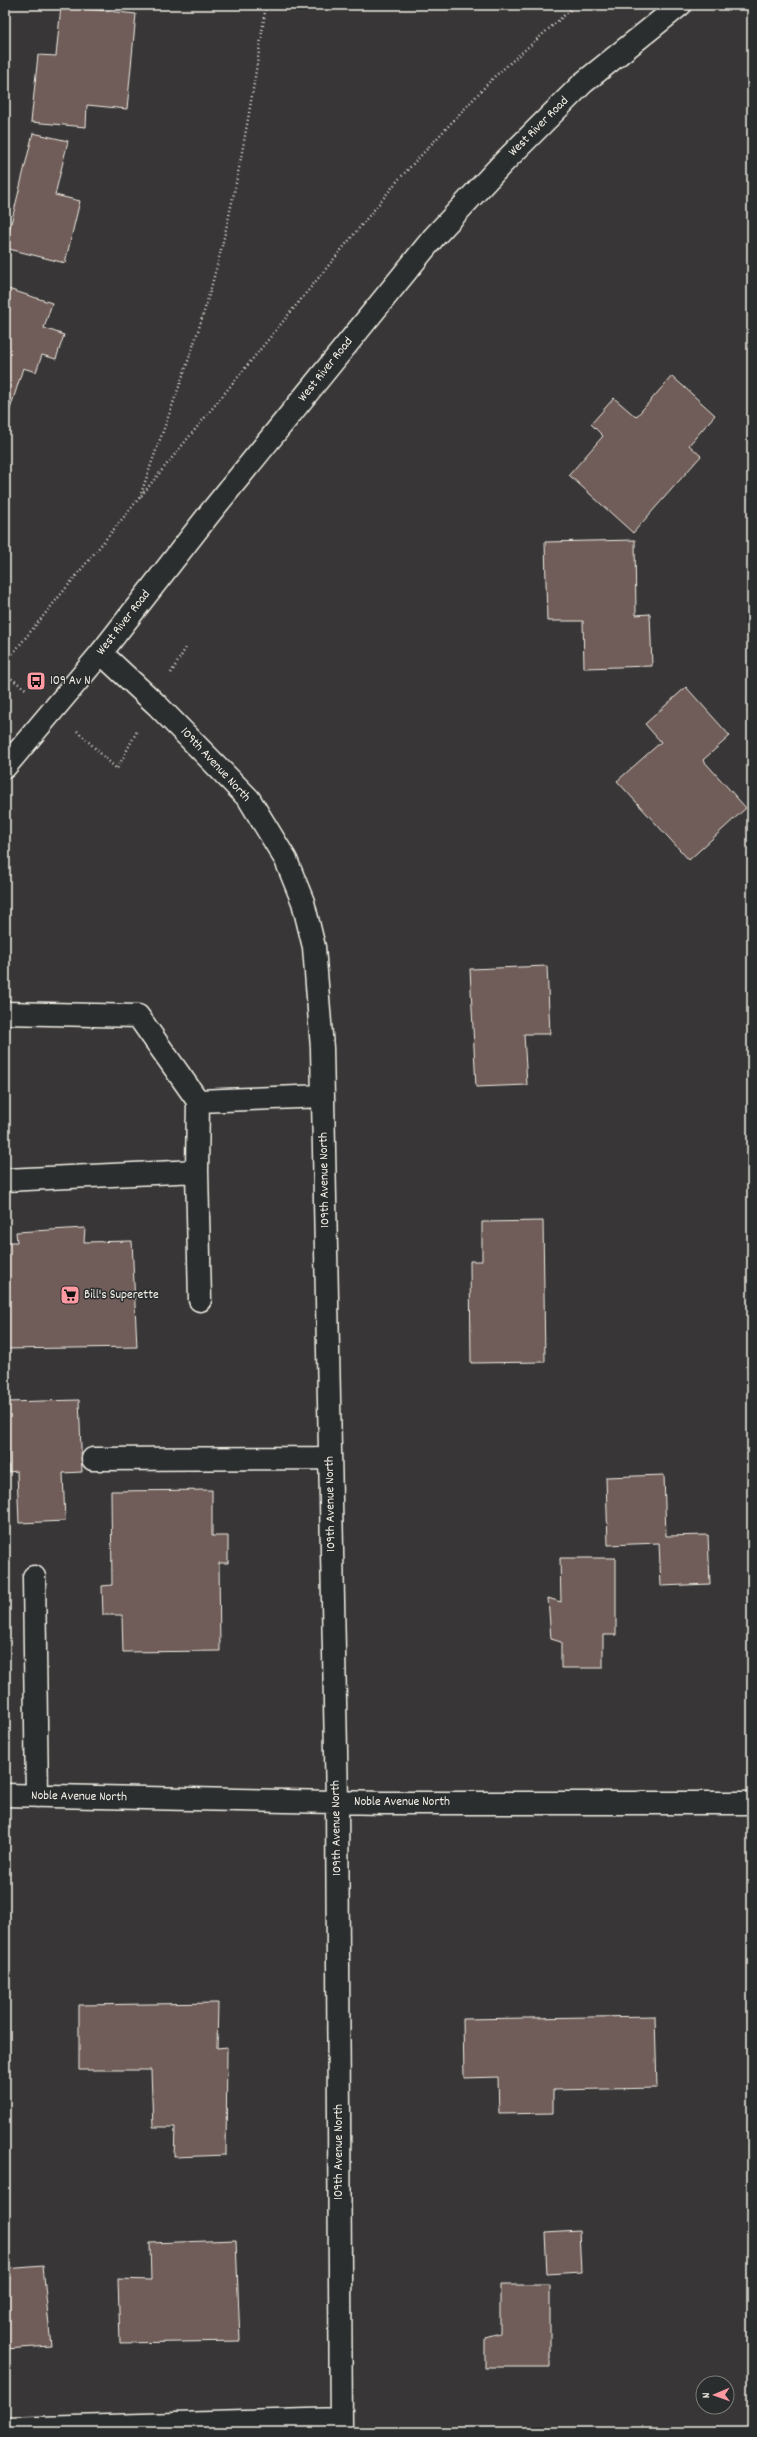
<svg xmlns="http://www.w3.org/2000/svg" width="757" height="2437" font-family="Dekko,sans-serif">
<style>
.building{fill:#6f5c59;stroke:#f4f1e8}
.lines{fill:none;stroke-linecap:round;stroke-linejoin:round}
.minor-casing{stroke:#f4f1e8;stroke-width:25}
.major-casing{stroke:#f4f1e8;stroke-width:25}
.path{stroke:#f4f1e8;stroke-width:2.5;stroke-dasharray:1 3;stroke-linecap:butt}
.minor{stroke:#2a2d2e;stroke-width:22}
.major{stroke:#2a2d2e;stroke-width:22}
.labels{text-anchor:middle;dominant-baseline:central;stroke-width:3;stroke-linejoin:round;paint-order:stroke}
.street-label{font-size:13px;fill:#f4f1e8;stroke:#2a2d2e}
.poi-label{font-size:13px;fill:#f4f1e8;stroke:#2a2d2e;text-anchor:start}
</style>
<rect width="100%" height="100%" fill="#383637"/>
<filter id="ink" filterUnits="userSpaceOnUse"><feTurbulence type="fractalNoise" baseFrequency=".025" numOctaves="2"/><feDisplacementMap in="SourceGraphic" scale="8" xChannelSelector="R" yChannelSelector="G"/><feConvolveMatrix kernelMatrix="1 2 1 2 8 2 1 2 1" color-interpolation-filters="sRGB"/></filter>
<g filter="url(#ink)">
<!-- building -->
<path class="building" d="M 61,6 L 136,14 L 127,109 L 87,105 L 86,127 L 31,122 L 38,55 L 56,56 Z
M 33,133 L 68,141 L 55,195 L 80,201 L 65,263 L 5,248 Z
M 5,288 L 52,303 L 44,328 L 64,335 L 56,359 L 42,355 L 36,372 L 23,368 L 6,422 Z
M 752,373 L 752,422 L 750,422 Z
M 672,376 L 715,415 L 689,445 L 701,456 L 633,533 L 569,475 L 603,436 L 591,424 L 614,398 L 636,417 Z
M 635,540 L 636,615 L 650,614 L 652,666 L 584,668 L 583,621 L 547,621 L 545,542 Z
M 686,687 L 730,736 L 703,760 L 746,808 L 689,860 L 617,781 L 661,742 L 645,724 Z
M 547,966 L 550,1034 L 524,1034 L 527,1085 L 476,1087 L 470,969 Z
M 543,1221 L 545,1362 L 471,1363 L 470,1261 L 482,1261 L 482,1222 Z
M 85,1228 L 84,1242 L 132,1241 L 137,1347 L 5,1349 L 5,1242 L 17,1242 L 16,1232 Z
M 79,1400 L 82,1472 L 63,1473 L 65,1521 L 19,1523 L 17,1471 L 9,1472 L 7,1402 Z
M 664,1475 L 666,1536 L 708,1535 L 710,1584 L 661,1586 L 659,1543 L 608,1545 L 606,1477 Z
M 212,1490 L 212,1536 L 228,1536 L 228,1563 L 219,1563 L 220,1651 L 123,1652 L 122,1615 L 103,1615 L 102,1586 L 112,1585 L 111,1491 Z
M 560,1558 L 616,1558 L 616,1635 L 603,1635 L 603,1668 L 561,1668 L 561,1642 L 551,1639 L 548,1598 L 561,1602 Z
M 218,2003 L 217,2048 L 227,2047 L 226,2155 L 174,2157 L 175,2127 L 153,2127 L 151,2070 L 79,2070 L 79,2005 Z
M 655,2016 L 657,2088 L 553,2090 L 553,2113 L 499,2114 L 498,2077 L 464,2078 L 463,2019 Z
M 579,2231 L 581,2272 L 547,2274 L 545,2233 Z
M 236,2240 L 240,2341 L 120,2343 L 118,2279 L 151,2280 L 150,2243 Z
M 43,2266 L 51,2346 L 5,2349 L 5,2269 Z
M 500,2285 L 550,2285 L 550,2367 L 485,2367 L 485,2337 L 500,2333 Z
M 633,2430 L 699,2430 L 699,2432 L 633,2432 Z"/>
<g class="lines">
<!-- minor casing -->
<g class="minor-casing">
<path id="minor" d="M 101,653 L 158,706 L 249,799 L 286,860 L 303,902 L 314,947 L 322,1048 L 337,1802 L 341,2432
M 5,1013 L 138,1016 L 198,1101 L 323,1096
M 197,1171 L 200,1300
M 5,1180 L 197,1171 L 198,1101
M 93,1459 L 330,1458
M 34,1577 L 37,1796
M 5,1795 L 383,1803 L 752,1803
M 5,2429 L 341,2419"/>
</g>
<!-- major casing -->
<g class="major-casing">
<path id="major" d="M 5,767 L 101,653 L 210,513 L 434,237 L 501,165 L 583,83 L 680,5"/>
</g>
<!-- path -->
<path class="path" d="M 140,497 C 161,433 187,370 206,305 C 235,207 251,106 266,5
M 5,663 L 399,179 L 494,77 L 576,5
M 171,673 L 187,646
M 5,674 L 27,690
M 77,731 L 117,769 L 137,731"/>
<!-- minor -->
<use href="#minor" class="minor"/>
<!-- major -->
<use href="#major" class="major"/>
</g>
</g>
<!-- icons -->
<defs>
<g id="bus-square" transform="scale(1)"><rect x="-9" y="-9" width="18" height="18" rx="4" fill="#ff9aa2" stroke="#2a2d2e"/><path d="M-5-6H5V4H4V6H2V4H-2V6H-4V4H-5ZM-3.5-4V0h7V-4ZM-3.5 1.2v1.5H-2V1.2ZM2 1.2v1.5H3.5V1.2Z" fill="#111"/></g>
<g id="supermarket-square" transform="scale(1)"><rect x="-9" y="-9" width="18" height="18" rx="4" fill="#ff9aa2" stroke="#2a2d2e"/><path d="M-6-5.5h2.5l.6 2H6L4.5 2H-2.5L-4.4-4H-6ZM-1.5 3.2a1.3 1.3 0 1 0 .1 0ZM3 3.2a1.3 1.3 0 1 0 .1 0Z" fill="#111"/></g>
</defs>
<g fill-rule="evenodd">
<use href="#bus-square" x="36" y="681"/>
<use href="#supermarket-square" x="70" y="1295"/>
</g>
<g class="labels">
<!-- street labels -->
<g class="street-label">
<text transform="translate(539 127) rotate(-45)">West River Road</text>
<text transform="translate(326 370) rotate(-51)">West River Road</text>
<text transform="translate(124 623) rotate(-52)">West River Road</text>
<text transform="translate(215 765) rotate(47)">109th Avenue North</text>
<text transform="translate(325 1180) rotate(-91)">109th Avenue North</text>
<text transform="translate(331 1504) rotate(-91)">109th Avenue North</text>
<text transform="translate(79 1797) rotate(1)">Noble Avenue North</text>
<text x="402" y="1802">Noble Avenue North</text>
<text transform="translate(337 1828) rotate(-91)">109th Avenue North</text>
<text transform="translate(339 2152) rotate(-90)">109th Avenue North</text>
</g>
<!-- poi labels -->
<g class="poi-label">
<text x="50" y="681">109 Av N</text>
<text x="84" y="1295">Bill's Superette</text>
</g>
</g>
<!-- margin -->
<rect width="757" height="2437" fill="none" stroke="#2a2d2e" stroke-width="20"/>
<rect x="10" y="10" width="737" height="2417" fill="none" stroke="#f4f1e8" stroke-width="1.5" filter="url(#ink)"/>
<!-- north arrow -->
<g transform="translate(715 2395) rotate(268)"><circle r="19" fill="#2a2d2e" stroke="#7b7b78"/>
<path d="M0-3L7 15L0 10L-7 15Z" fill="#ff9aa2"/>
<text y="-6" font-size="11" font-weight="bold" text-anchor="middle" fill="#f4f1e8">N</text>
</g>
</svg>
